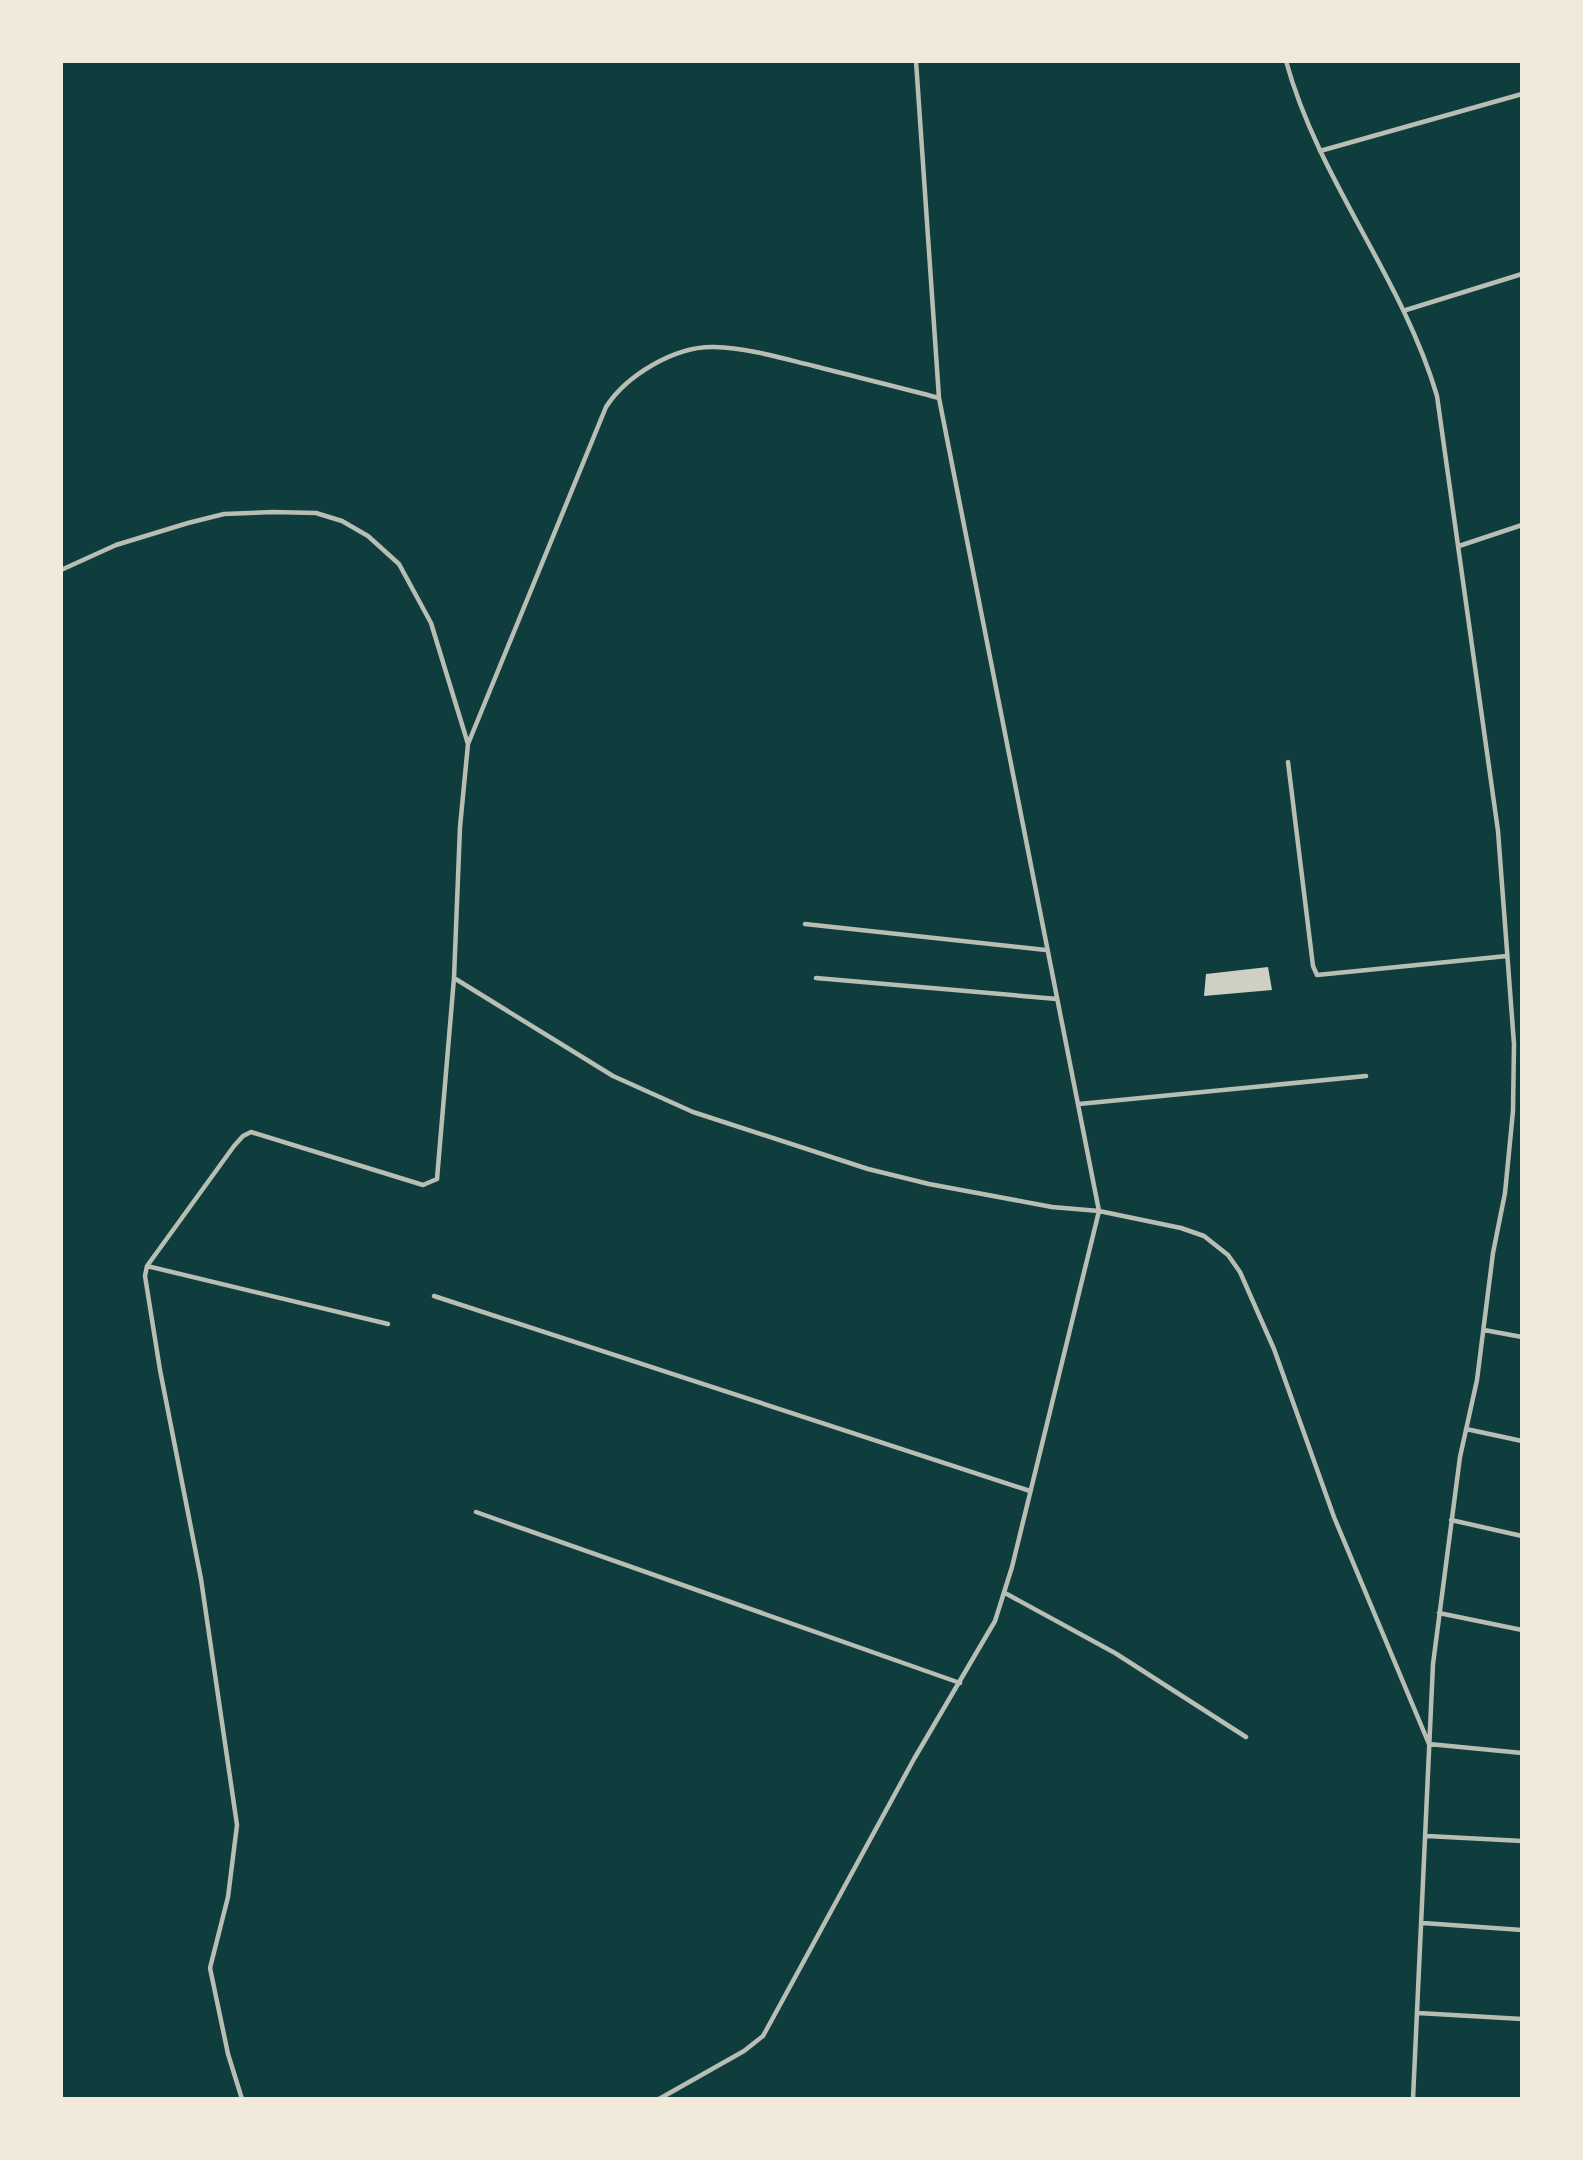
<svg xmlns="http://www.w3.org/2000/svg" width="1583" height="2160" font-family="Figtree,sans-serif">
<style>
.building{fill:#cfcfc3}
.lines{fill:none;stroke-linecap:round;stroke-linejoin:round}
.minor{stroke:#b8beb3;stroke-width:4.5}
</style>
<rect width="100%" height="100%" fill="#0f3d3e"/>
<!-- building -->
<path class="building" d="M 1268,967 L 1272,990 L 1204,996 L 1206,974 Z"/>
<g class="lines">
<!-- minor -->
<path class="minor" d="M 1286,61 C 1319,181 1402,277 1437,396 L 1498,831 L 1514,1044 L 1513,1111 L 1505,1193 L 1493,1253 L 1477,1380 L 1460,1457 L 1433,1664 L 1413,2099
M 1320,151 L 1522,94
M 1406,310 L 1522,274
M 1459,546 L 1522,525
M 61,570 L 116,545 L 188,523 L 224,514 L 273,512 L 316,513 L 342,521 L 368,536 L 399,564 L 431,623 L 468,744 L 460,827 L 454,978 L 613,1076 L 693,1112 L 868,1169 L 929,1184 L 1052,1207 L 1099,1211 L 1181,1228 L 1204,1236 L 1228,1255 L 1240,1272 L 1274,1349 L 1334,1517 L 1429,1744
M 468,744 L 606,407 C 626,376 674,346 714,347 C 748,348 781,358 814,366 C 856,377 898,387 939,398
M 1288,762 L 1313,966 L 1317,975 L 1507,956
M 805,924 L 1046,950
M 816,978 L 1057,999
M 1079,1104 L 1366,1076
M 147,1266 L 388,1324
M 434,1296 L 1030,1491
M 1484,1330 L 1522,1337
M 1466,1429 L 1522,1441
M 476,1512 L 960,1683
M 1451,1520 L 1522,1536
M 1005,1593 L 1115,1653 L 1246,1737
M 1439,1613 L 1522,1630
M 1429,1744 L 1522,1753
M 1427,1836 L 1522,1841
M 1423,1923 L 1522,1930
M 1418,2013 L 1522,2019
M 242,2099 L 228,2054 L 210,1968 L 228,1897 L 237,1825 L 201,1579 L 160,1370 L 145,1276 L 147,1266 L 234,1146 L 243,1136 L 251,1132 L 423,1185 L 437,1179 L 454,978
M 659,2099 L 744,2051 L 763,2036 L 914,1759 L 995,1621 L 1012,1567 L 1099,1211 L 939,398 L 916,61"/>
</g>
<!-- border -->
<rect width="1583" height="2160" fill="none" stroke="#f1e9da" stroke-width="126"/>
</svg>
